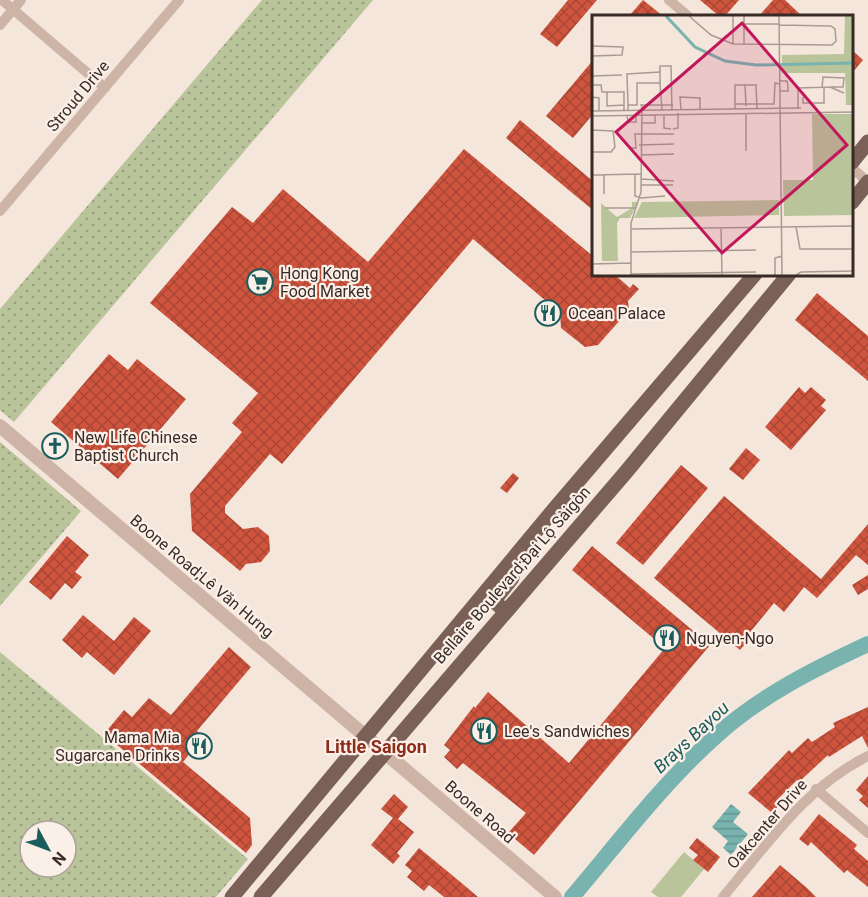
<svg xmlns="http://www.w3.org/2000/svg" width="868" height="897" font-family="Roboto,sans-serif">
<style>
.grass{fill:url(#grass-dots);fill-rule:evenodd}
.park{fill:#bac49a}
.water{fill:url(#water-rules)}
.lines{fill:none;stroke-linecap:round;stroke-linejoin:round}
.river{stroke:#78b3b0;stroke-width:16}
.building{fill:url(#building-cross-hatch)}
.minor{stroke:#cdb4a6;stroke-width:10}
.tertiary{stroke:#cdb4a6;stroke-width:14}
.primary{stroke:#7b6057;stroke-width:15}
.labels{text-anchor:middle;dominant-baseline:central;stroke-width:4.5;stroke-linejoin:round;paint-order:stroke}
.street-label{font-size:16px;fill:#382b27;stroke:#fbf0e8}
.poi-label{font-size:16px;fill:#382b27;stroke:#fbf0e8;text-anchor:start}
.water-label{font-size:18px;font-style:italic;fill:#1a5d5c;stroke:#fbf0e8}
.neighbourhood-label{font-size:18px;font-weight:bold;fill:#8e2b1a;stroke:#fbf0e8}
.inset-river{fill:none;stroke:#78b3b0;stroke-width:3}
.inset-road{fill:none;stroke:#a99b93;stroke-width:1.5}
.view{fill:#c2185b;fill-opacity:0.15;stroke:#c2185b;stroke-width:3}
.inset-edge{fill:none;stroke:#382b27;stroke-width:3}
</style>
<defs>
<pattern id="grass-dots" width="8" height="8" patternUnits="userSpaceOnUse" patternTransform="scale(1.5)"><rect width="8" height="8" fill="#bac49a"/><path d="M2 2h.1M6 6h.1" fill="none" stroke="#989f7e" stroke-width="1.8" stroke-linecap="round"/></pattern>
<pattern id="water-rules" width="6" height="5" patternUnits="userSpaceOnUse" patternTransform="scale(1.5)"><rect width="6" height="5" fill="#78b3b0"/><path d="M0 2.5h6" fill="none" stroke="#63928f"/></pattern>
<pattern id="building-cross-hatch" width="8" height="8" patternUnits="userSpaceOnUse" patternTransform="scale(1.5)"><rect width="8" height="8" fill="#cf543e"/><path d="M0 0l8 8M0 8l8-8" fill="none" stroke="#a94634"/></pattern>
</defs>
<rect width="100%" height="100%" fill="#f4e6db"/>
<!-- grass -->
<path class="grass" d="M 262,0 L 373,0 L 14,422 L 0,410 L 0,309 Z
M 0,442 L 81,511 L 0,606 Z
M 0,652 L 248,859 L 216,897 L 0,897 ZM 30,831 L 66,831 L 66,867 L 30,867 Z"/>
<!-- park -->
<path class="park" d="M 684,852 L 704,869 L 681,897 L 658,897 L 651,892 Z"/>
<!-- water -->
<path class="water" d="M 731,804 L 741,812 L 733,822 L 748,834 L 731,855 L 723,848 L 728,841 L 712,827 Z"/>
<g class="lines">
<!-- river -->
<path class="river" d="M 572,897 C 618,843 662,784 716,736 C 760,696 814,669 868,644"/>
</g>
<!-- building -->
<path class="building" d="M 568,0 L 597,0 L 557,47 L 540,34 Z
M 643,0 L 663,16 L 629,16 Z
M 700,0 L 739,0 L 725,16 L 719,16 Z
M 773,0 L 785,0 L 802,16 L 759,16 Z
M 852,50 L 863,60 L 852,73 Z
M 594,59 L 594,113 L 573,138 L 546,116 Z
M 520,120 L 594,182 L 594,211 L 506,138 Z
M 464,149 L 594,257 L 594,274 L 614,274 L 630,288 L 633,284 L 639,289 L 628,301 L 629,310 L 598,345 L 585,347 L 561,328 L 560,313 L 473,239 L 282,464 L 270,454 L 225,506 L 225,513 L 243,529 L 258,527 L 269,536 L 270,551 L 261,562 L 246,564 L 240,571 L 192,531 L 190,494 L 242,432 L 232,423 L 258,393 L 150,303 L 232,207 L 253,223 L 283,189 L 368,262 Z
M 817,293 L 868,336 L 868,381 L 795,320 Z
M 109,354 L 128,370 L 137,359 L 186,399 L 118,479 L 51,422 Z
M 799,387 L 805,393 L 811,387 L 826,400 L 821,406 L 826,410 L 791,450 L 765,427 Z
M 746,448 L 760,460 L 743,480 L 729,469 Z
M 681,465 L 708,488 L 643,565 L 616,543 Z
M 513,473 L 519,478 L 507,493 L 500,488 Z
M 724,496 L 821,579 L 868,524 L 868,565 L 856,555 L 817,598 L 804,587 L 784,612 L 774,603 L 747,636 L 750,638 L 740,650 L 654,578 Z
M 67,536 L 89,555 L 75,572 L 82,577 L 72,589 L 65,583 L 51,600 L 29,582 Z
M 592,546 L 710,645 L 534,855 L 508,833 L 526,813 L 463,763 L 457,769 L 444,757 L 450,750 L 444,745 L 474,706 L 475,708 L 488,692 L 569,763 L 665,648 L 572,570 Z
M 868,575 L 868,589 L 858,595 L 852,585 Z
M 83,615 L 114,641 L 134,617 L 151,631 L 114,675 L 87,652 L 82,658 L 62,640 Z
M 229,647 L 251,667 L 197,731 L 203,737 L 183,762 L 250,818 L 252,845 L 246,853 L 104,734 L 124,710 L 132,717 L 149,698 L 171,715 Z
M 868,707 L 868,748 L 862,736 L 829,757 L 828,755 L 799,782 L 797,780 L 776,801 L 780,804 L 772,813 L 748,793 L 789,750 L 792,753 L 808,738 L 812,742 L 835,727 L 833,723 Z
M 868,776 L 868,808 L 859,800 L 863,796 L 856,790 Z
M 394,794 L 408,807 L 398,819 L 414,832 L 397,853 L 400,856 L 393,864 L 371,845 L 393,818 L 381,809 Z
M 819,814 L 857,845 L 854,849 L 868,861 L 868,887 L 847,870 L 844,873 L 811,842 L 808,846 L 799,839 Z
M 697,838 L 720,857 L 708,872 L 693,860 L 698,855 L 689,848 Z
M 419,848 L 458,880 L 478,897 L 444,897 L 429,885 L 424,891 L 407,877 L 412,871 L 405,865 Z
M 780,865 L 807,888 L 816,897 L 752,897 Z"/>
<g class="lines">
<!-- minor -->
<path class="minor" d="M 2,0 L 105,88
M 669,0 L 688,16
M 0,25 L 21,0
M 852,168 L 868,182
M 0,211 L 179,0
M 816,789 L 868,833
M 723,897 C 768,844 804,788 868,756"/>
<!-- tertiary -->
<path class="tertiary" d="M 0,426 L 555,897"/>
<!-- primary -->
<path class="primary" d="M 852,162 L 868,142
M 852,202 L 868,182
M 505,611 L 496,603 L 496,598 L 512,578 L 510,564
M 232,897 L 556,507 L 755,274
M 261,897 L 626,472 L 789,274"/>
</g>
<!-- icons -->
<defs>
<g id="supermarket-ring" transform="scale(1.35)"><circle r="9.5" fill="#fbf0e8" stroke="#1a5d5c" stroke-width="1.5"/><path d="M-6-5.5h2.5l.6 2H6L4.5 2H-2.5L-4.4-4H-6ZM-1.5 3.2a1.3 1.3 0 1 0 .1 0ZM3 3.2a1.3 1.3 0 1 0 .1 0Z" fill="#1a5d5c"/></g>
<g id="restaurant-ring" transform="scale(1.35)"><circle r="9.5" fill="#fbf0e8" stroke="#1a5d5c" stroke-width="1.5"/><path d="M-5-6h1v4h1v-4h1v4h1v-4h1v5L-1.5 .5V6h-2V.5L-5-1ZM5-6V6H3V1.5H1.5Q1.5-4 5-6Z" fill="#1a5d5c"/></g>
<g id="church-ring" transform="scale(1.35)"><circle r="9.5" fill="#fbf0e8" stroke="#1a5d5c" stroke-width="1.5"/><path d="M-1.2-6h2.4v3.5h3.3v2.4h-3.3V6h-2.4V-.1h-3.3v-2.4h3.3Z" fill="#1a5d5c"/></g>
</defs>
<g fill-rule="evenodd">
<use href="#supermarket-ring" x="260" y="282"/>
<use href="#restaurant-ring" x="548" y="313"/>
<use href="#church-ring" x="55" y="446"/>
<use href="#restaurant-ring" x="667" y="638"/>
<use href="#restaurant-ring" x="484" y="731"/>
<use href="#restaurant-ring" x="199" y="746"/>
</g>
<g class="labels">
<!-- street labels -->
<g class="street-label">
<text transform="translate(78 96) rotate(-50)">Stroud Drive</text>
<text transform="translate(512 575) rotate(-49)">Bellaire Boulevard;Đại Lộ Sàigòn</text>
<text transform="translate(202 576) rotate(40)">Boone Road;Lê Văn Hưng</text>
<text transform="translate(480 812) rotate(41)">Boone Road</text>
<text transform="translate(767 824) rotate(-49)">Oakcenter Drive</text>
</g>
<!-- poi labels -->
<g class="poi-label">
<text x="280" y="273">Hong Kong<tspan x="280" dy="18">Food Market</tspan></text>
<text x="568" y="313">Ocean Palace</text>
<text x="74" y="437">New Life Chinese<tspan x="74" dy="18">Baptist Church</tspan></text>
<text x="686" y="638">Nguyen-Ngo</text>
<text x="504" y="731">Lee's Sandwiches</text>
<text x="180" y="737" text-anchor="end">Mama Mia<tspan x="180" dy="18">Sugarcane Drinks</tspan></text>
</g>
<!-- water labels -->
<g class="water-label">
<text transform="translate(691 737) rotate(-43)">Brays Bayou</text>
</g>
<!-- neighbourhood labels -->
<g class="neighbourhood-label">
<text x="376" y="746">Little Saigon</text>
</g>
</g>
<!-- overview -->
<g transform="translate(592 15)">
<rect width="261" height="261" fill="#f4e6db"/>
<path d="M 253,1 L 261,1 L 261,90 L 254,90 L 253,58 L 190,58 L 190,40 L 252,39 ZM 220,99 L 261,99 L 261,200 L 192,201 L 191,165 L 221,165 ZM 187,185 L 187,200 L 42,203 L 50,187 ZM 40,187 L 46,187 L 38,203 L 28,203 L 25,208 L 26,246 L 10,246 L 9,188 L 25,202 L 40,193 Z" fill="#bac49a"/>
<path class="inset-river" d="M 74,1 L 103,32 L 133,46 L 164,50 L 261,48"/>
<path class="inset-road" d="M 97,1 L 119,20 L 141,29 L 240,30 L 244,26 L 243,14 L 239,11 L 187,10M 141,1 L 141,29M 152,1 L 152,29M 187,1 L 190,260M 152,9 L 187,9M 0,31 L 31,32 L 30,40 L 0,41M 68,57 L 68,51 L 79,51 L 80,95M 0,61 L 30,60M 188,66 L 195,66 L 196,72 L 196,76 L 188,76M 0,70 L 9,70 L 10,77 L 32,77 L 32,95M 153,70 L 154,91M 230,73 L 231,62 L 252,63 L 251,72 L 238,72M 15,77 L 15,91 L 32,90M 0,82 L 7,83 L 7,95M 211,82 L 211,88 L 232,88 L 232,72M 143,89 L 182,89 L 183,68 L 188,69M 36,90 L 35,59 L 68,57 L 68,68M 48,90 L 81,90M 206,93 L 206,73 L 238,72 L 252,78M 143,94 L 143,70 L 164,70 L 165,94M 36,95 L 36,90 L 45,90 L 45,68 L 68,68 L 70,95M 89,95 L 88,82 L 108,83 L 108,94M 0,96 L 209,93M 154,99 L 154,136M 35,100 L 36,107 L 44,107 L 44,100M 72,100 L 72,113 L 79,114M 0,101 L 261,97M 50,108 L 63,108 L 63,100M 81,114 L 86,113 L 86,98M 0,115 L 21,116 L 23,132 L 19,137 L 0,137M 47,130 L 82,129M 37,133 L 44,133 L 43,119 L 82,119M 49,140 L 82,139M 12,159 L 12,179M 43,159 L 43,181 L 49,183M 0,160 L 49,159M 49,164 L 82,166M 49,170 L 81,170M 49,183 L 73,181M 13,193 L 44,193M 204,212 L 208,234 L 261,234M 129,213 L 130,260M 39,214 L 261,211M 39,237 L 164,235M 0,249 L 39,248M 39,259 L 164,257M 39,260 L 39,208 L 49,177 L 50,90M 183,260 L 183,243 L 190,241M 204,260 L 209,257 L 261,256"/>
<path class="view" d="M 150,8 L 255,130 L 130,238 L 24,117 Z"/>
<rect width="261" height="261" class="inset-edge"/>
</g>
<!-- north arrow -->
<g transform="translate(48 849) rotate(131)"><circle r="28" fill="#fbf0e8" stroke="#ada19b" stroke-width="1.5"/>
<path d="M0-4.5L10 22L0 15L-10 22Z" fill="#1a5d5c"/>
<text y="-9" font-size="16" font-weight="bold" text-anchor="middle" fill="#382b27">N</text>
</g>
</svg>
